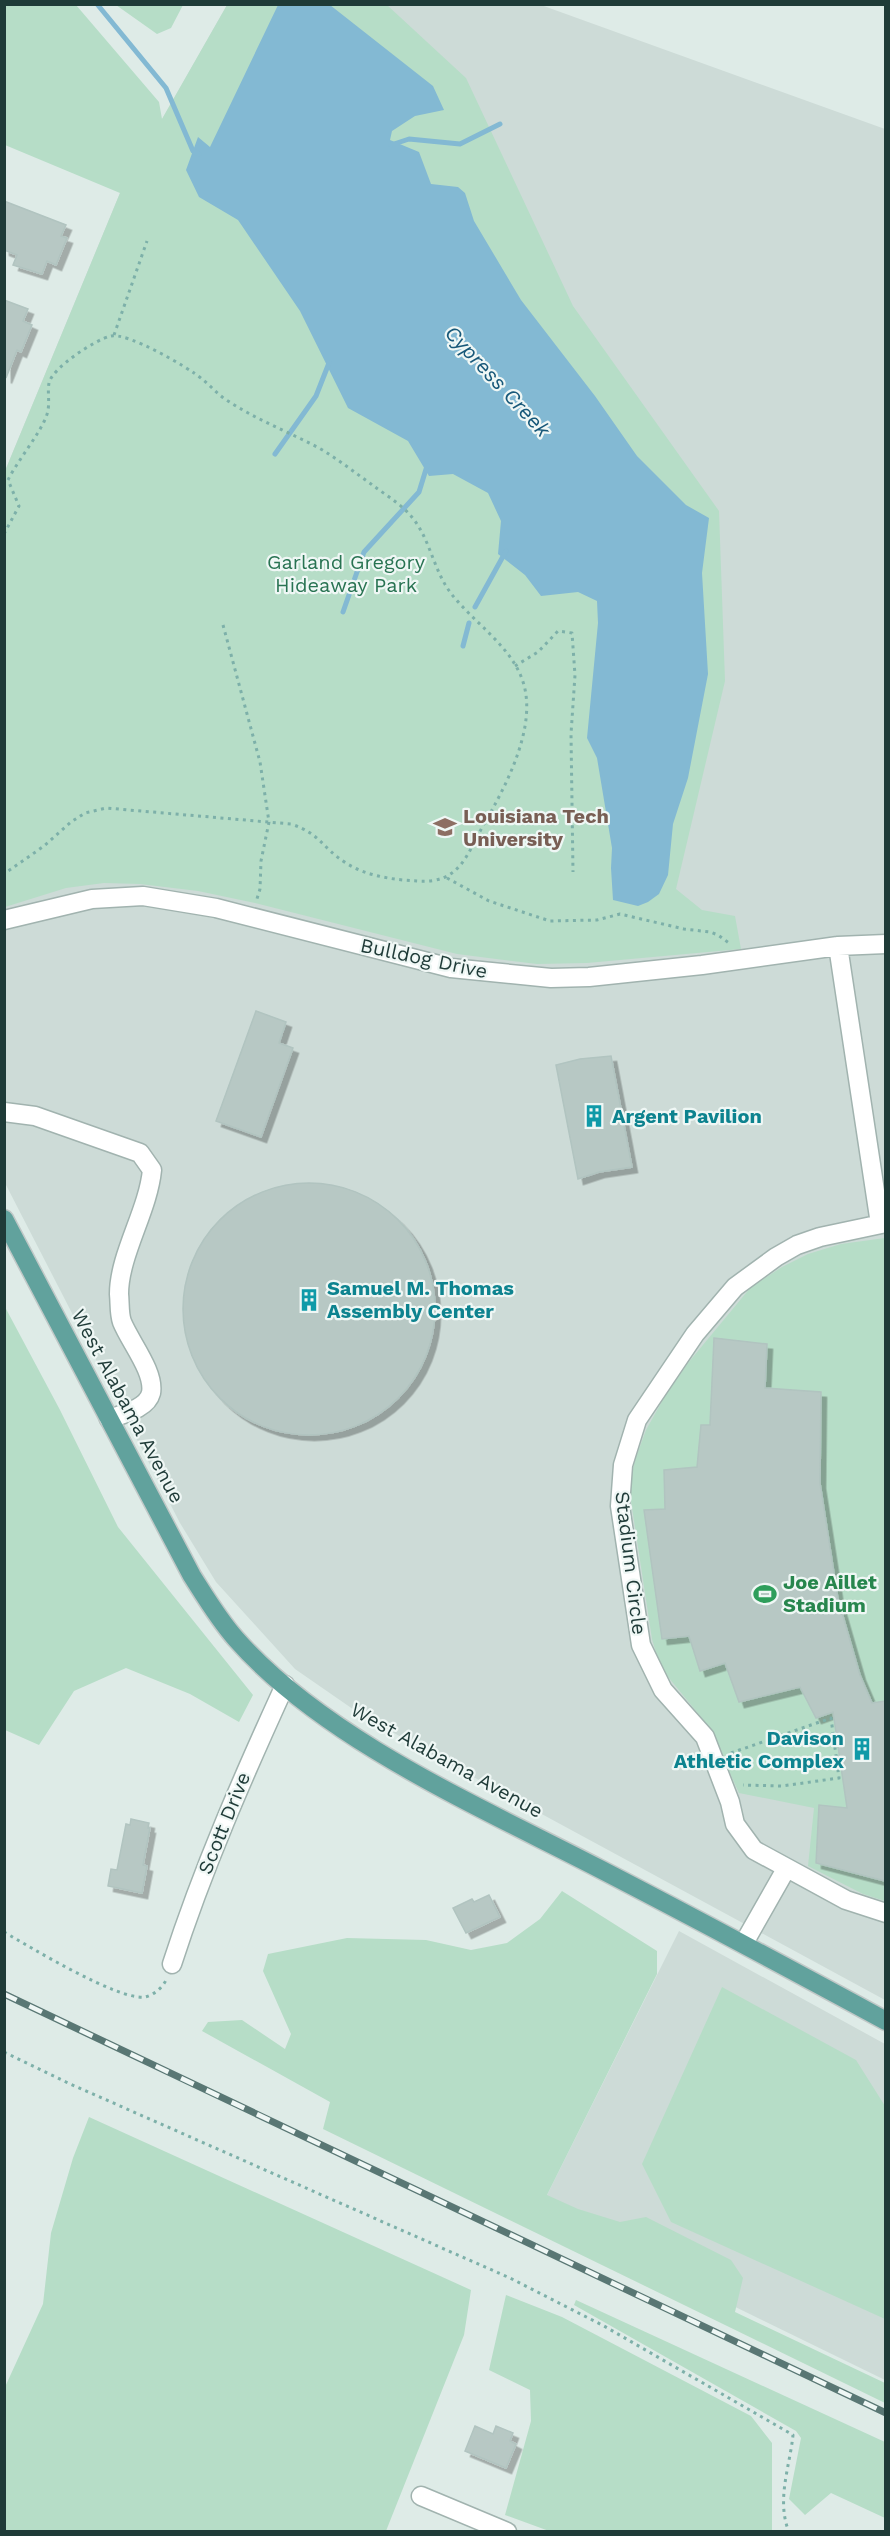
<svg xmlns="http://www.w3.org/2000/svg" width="890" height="2536" font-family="'Work Sans',sans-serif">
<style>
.built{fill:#cddbd7}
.green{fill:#b6ddc7}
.water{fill:#83b9d3}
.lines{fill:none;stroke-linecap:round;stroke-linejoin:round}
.stream{stroke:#83b9d3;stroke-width:5}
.building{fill:#b7c8c4;stroke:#b1c4c0;stroke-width:1.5;filter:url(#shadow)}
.minor-casing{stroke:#a1b3af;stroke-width:21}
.major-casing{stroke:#c0c8c7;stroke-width:21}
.path{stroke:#7db0a9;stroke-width:3;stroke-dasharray:3 4.5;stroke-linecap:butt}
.minor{stroke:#fff;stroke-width:18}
.major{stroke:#61a29d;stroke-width:18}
.rail-casing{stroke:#597774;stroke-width:7}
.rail{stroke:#eff7f5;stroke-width:4.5;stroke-dasharray:14;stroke-linecap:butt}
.labels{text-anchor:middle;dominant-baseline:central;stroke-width:4.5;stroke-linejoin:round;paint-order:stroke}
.park-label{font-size:20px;fill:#287352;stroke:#eff7f5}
.education-label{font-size:20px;font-weight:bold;fill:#785e54;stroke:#eff7f5;text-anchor:start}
.street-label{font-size:20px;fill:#1f3b38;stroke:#eff7f5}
.culture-label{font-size:20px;font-weight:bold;fill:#0d838f;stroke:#eff7f5;text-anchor:start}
.leisure-label{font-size:20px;font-weight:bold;fill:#27864d;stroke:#eff7f5;text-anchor:start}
.water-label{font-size:21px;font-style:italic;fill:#175879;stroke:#eff7f5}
</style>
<defs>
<filter id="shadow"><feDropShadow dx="5.5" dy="5.5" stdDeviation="0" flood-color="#0004"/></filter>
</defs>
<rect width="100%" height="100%" fill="#deebe7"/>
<!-- built -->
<path class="built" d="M 227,5 L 541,5 L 885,129 L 885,2000 L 455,1767 L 360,1714 L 295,1669 L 216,1582 L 180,1523 L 5,1183 L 5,471 L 120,193 Z
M 679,1931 L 885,2044 L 885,2380 L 539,2211 Z"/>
<!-- green -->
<path class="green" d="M 4,5 L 76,5 L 159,102 L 162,119 L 227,5 L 387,5 L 466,78 L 573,306 L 719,511 L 725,681 L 676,889 L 702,910 L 735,916 L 741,949 L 587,963 L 537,964 L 457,954 L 255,903 L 198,891 L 140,884 L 104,883 L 66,888 L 5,907 L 5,471 L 120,193 L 5,145 Z
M 116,5 L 183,5 L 171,28 L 157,34 Z
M 885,1238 L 885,1901 L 863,1894 L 808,1866 L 814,1808 L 739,1793 L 709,1727 L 660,1667 L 652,1639 L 629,1488 L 635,1460 L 646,1430 L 665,1396 L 688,1363 L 751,1287 L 782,1267 L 808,1254 L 841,1244 Z
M 5,1307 L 60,1410 L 118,1527 L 253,1695 L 239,1722 L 190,1694 L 126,1668 L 74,1691 L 39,1745 L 5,1730 Z
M 562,1891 L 657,1951 L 657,1974 L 547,2195 L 578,2209 L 620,2222 L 646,2217 L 731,2260 L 743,2278 L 735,2312 L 885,2383 L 885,2403 L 323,2129 L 330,2102 L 202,2031 L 208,2022 L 242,2020 L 285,2049 L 291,2034 L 263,1971 L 268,1954 L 347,1938 L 426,1940 L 471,1950 L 507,1943 L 540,1919 Z
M 722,1987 L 856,2060 L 885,2106 L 885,2319 L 671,2222 L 642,2164 Z
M 89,2117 L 471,2290 L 464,2335 L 386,2531 L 5,2531 L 5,2387 L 43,2304 L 51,2233 L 73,2158 Z
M 506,2295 L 562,2317 L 751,2416 L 772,2443 L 772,2531 L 549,2531 L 505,2515 L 531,2421 L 530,2390 L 489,2370 Z
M 576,2300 L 885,2442 L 885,2518 L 831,2493 L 805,2515 L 789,2499 L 801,2438 L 796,2431 L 574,2305 Z"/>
<!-- water -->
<path class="water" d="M 278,5 L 330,5 L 433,86 L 444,110 L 415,116 L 392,131 L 390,140 L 419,152 L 431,184 L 458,187 L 465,193 L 474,221 L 521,300 L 595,396 L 637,456 L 686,505 L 709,518 L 702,573 L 708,674 L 688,778 L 673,824 L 668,875 L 659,894 L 648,902 L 638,906 L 613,900 L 611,868 L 612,848 L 597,758 L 587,738 L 598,623 L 597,601 L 578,592 L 541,596 L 525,575 L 498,554 L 501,521 L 488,493 L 453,474 L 429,476 L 408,441 L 348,408 L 300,311 L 238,220 L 199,197 L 186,170 L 198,137 L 210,147 Z"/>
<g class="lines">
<!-- stream -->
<path class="stream" d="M 97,4 L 166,88 L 193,151 L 199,154
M 391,145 L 409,139 L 460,144 L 500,124
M 275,454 L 316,396 L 329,363
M 475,607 L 506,551
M 343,612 L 364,552 L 419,492 L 427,466
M 463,646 L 469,623"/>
</g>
<!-- building -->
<path class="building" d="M 4,201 L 66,225 L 61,236 L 67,238 L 56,265 L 47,261 L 42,274 L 13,265 L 17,255 L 4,250 Z
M 4,300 L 28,309 L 23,321 L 32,325 L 21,352 L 17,350 L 6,378 Z
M 256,1011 L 286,1022 L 279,1043 L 293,1048 L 261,1137 L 216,1121 Z
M 611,1056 L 632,1167 L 599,1172 L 578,1179 L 556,1065 L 580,1059 Z
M183 1309a126 126 0 1 1 252 0a126 126 0 1 1-252 0Z
M 714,1338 L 767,1344 L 765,1388 L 821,1392 L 820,1483 L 838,1599 L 860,1675 L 872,1703 L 885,1701 L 885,1881 L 816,1863 L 819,1805 L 847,1808 L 833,1712 L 816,1718 L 800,1687 L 739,1702 L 725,1663 L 700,1671 L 689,1636 L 662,1639 L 644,1510 L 665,1509 L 664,1470 L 697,1467 L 701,1425 L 710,1425 Z
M 131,1819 L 149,1823 L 148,1828 L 150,1828 L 143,1865 L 147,1866 L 142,1893 L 108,1886 L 111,1869 L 117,1870 L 126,1824 L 130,1825 Z
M 489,1895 L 500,1917 L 466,1933 L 453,1908 L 472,1899 L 474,1902 Z
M 475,2426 L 493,2434 L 496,2426 L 513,2433 L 510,2441 L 516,2444 L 506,2468 L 465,2451 Z"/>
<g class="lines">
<!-- minor casing -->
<g class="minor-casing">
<path id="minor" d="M 4,920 L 92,899 L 143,896 L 216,908 L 451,968 L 551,978 L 589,977 L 702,965 L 838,946 L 886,944
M 838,946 L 880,1224
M 4,1112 L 35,1116 L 140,1153 L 152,1170 C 148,1211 119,1255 119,1294 C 120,1303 119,1314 122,1322 C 130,1342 155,1372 151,1393 C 147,1409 122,1414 109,1419
M 886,1223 L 820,1237 L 797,1245 L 776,1257 L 735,1287 L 695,1334 L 637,1420 L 623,1465 L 620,1506 L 641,1645 L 663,1690 L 705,1737 L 730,1802 L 735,1824 L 754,1850 L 846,1900 L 886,1913
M 744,1943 L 786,1869
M 172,1964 C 203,1868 243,1777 285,1685
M 421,2496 L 507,2532"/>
</g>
<!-- major casing -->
<g class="major-casing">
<path id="major" d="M 4,1219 L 192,1576 C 206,1598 219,1620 236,1639 C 324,1739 480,1807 598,1868 C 695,1918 790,1969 886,2021"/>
</g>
<!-- path -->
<path class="path" d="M 114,335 L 147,241
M 4,534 L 19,506 L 8,480 C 18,460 39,435 46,417 C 51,405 47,394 49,383 C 52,368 96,339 111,336 C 127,332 188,367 202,379 C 211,386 218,395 228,401 C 257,420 289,432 319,448 C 338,459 354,472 371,484 C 384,494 400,503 411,516 C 430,538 433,569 450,592 C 473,623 513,646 524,685 C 536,729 506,786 484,824 C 466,856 460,884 417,881 C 394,880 366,876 346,863 C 322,848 321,834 291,824 L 106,808 L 85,813 L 71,822 L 44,846 L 4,874
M 223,625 L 260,762 L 269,822 L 261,861 L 260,889 L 256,902
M 515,666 L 538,652 L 558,631 L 572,633 L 575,675 L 571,734 L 573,872
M 447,878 L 489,901 L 550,921 L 597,920 L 620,914 L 684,929 L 710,932 L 718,935 L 729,943
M 731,1753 L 831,1718 L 839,1778 L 782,1786 L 743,1785
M 4,1932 C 30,1947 119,2001 145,1997 C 154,1995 163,1987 166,1980
M 4,2052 L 68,2083 L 510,2278 L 604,2326 L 793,2435 C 790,2466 776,2500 789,2532"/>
<!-- minor -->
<use href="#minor" class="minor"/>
<!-- major -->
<use href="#major" class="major"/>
<!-- rail casing -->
<g class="rail-casing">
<path id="rail" d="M 4,1994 L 886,2413"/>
</g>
<!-- rail -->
<use href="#rail" class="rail"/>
</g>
<!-- icons -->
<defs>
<g id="university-bare" transform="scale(1.8)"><path d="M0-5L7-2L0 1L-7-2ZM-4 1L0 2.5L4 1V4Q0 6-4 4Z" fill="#8d6e63" stroke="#eff7f5" stroke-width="2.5" paint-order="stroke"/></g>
<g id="building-bare" transform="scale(1.8)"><path d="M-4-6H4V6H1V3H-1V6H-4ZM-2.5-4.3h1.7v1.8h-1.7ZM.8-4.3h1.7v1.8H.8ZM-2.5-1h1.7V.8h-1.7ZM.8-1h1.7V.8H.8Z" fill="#0f9aa8" stroke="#eff7f5" stroke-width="2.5" paint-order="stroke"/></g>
<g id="stadium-bare" transform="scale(1.8)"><path d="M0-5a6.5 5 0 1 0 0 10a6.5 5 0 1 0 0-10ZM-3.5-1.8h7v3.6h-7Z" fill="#2e9e5b" stroke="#eff7f5" stroke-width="2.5" paint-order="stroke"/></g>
</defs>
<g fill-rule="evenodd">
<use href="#university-bare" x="445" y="827"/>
<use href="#building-bare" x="594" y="1116"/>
<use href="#building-bare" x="309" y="1300"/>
<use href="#stadium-bare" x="765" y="1594"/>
<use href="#building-bare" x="862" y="1749"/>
</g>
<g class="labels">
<!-- park labels -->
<g class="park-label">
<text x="346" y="562">Garland Gregory<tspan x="346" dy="23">Hideaway Park</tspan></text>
</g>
<!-- education labels -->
<g class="education-label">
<text x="463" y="816">Louisiana Tech<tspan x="463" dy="23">University</tspan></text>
</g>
<!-- street labels -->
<g class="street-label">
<text transform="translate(424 958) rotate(12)">Bulldog Drive</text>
<text transform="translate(128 1406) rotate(62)">West Alabama Avenue</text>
<text transform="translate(631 1563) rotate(83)">Stadium Circle</text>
<text transform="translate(447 1760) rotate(29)">West Alabama Avenue</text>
<text transform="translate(224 1823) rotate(-68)">Scott Drive</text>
</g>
<!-- culture labels -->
<g class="culture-label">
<text x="612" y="1116">Argent Pavilion</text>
<text x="327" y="1288">Samuel M. Thomas<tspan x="327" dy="23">Assembly Center</tspan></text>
<text x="844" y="1738" text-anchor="end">Davison<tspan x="844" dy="23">Athletic Complex</tspan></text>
</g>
<!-- leisure labels -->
<g class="leisure-label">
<text x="783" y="1582">Joe Aillet<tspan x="783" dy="23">Stadium</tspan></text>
</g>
<!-- water labels -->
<g class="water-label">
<text transform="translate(498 381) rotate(47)">Cypress Creek</text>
</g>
</g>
<!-- border -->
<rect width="890" height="2536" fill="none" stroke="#1f3b38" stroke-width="12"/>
</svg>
